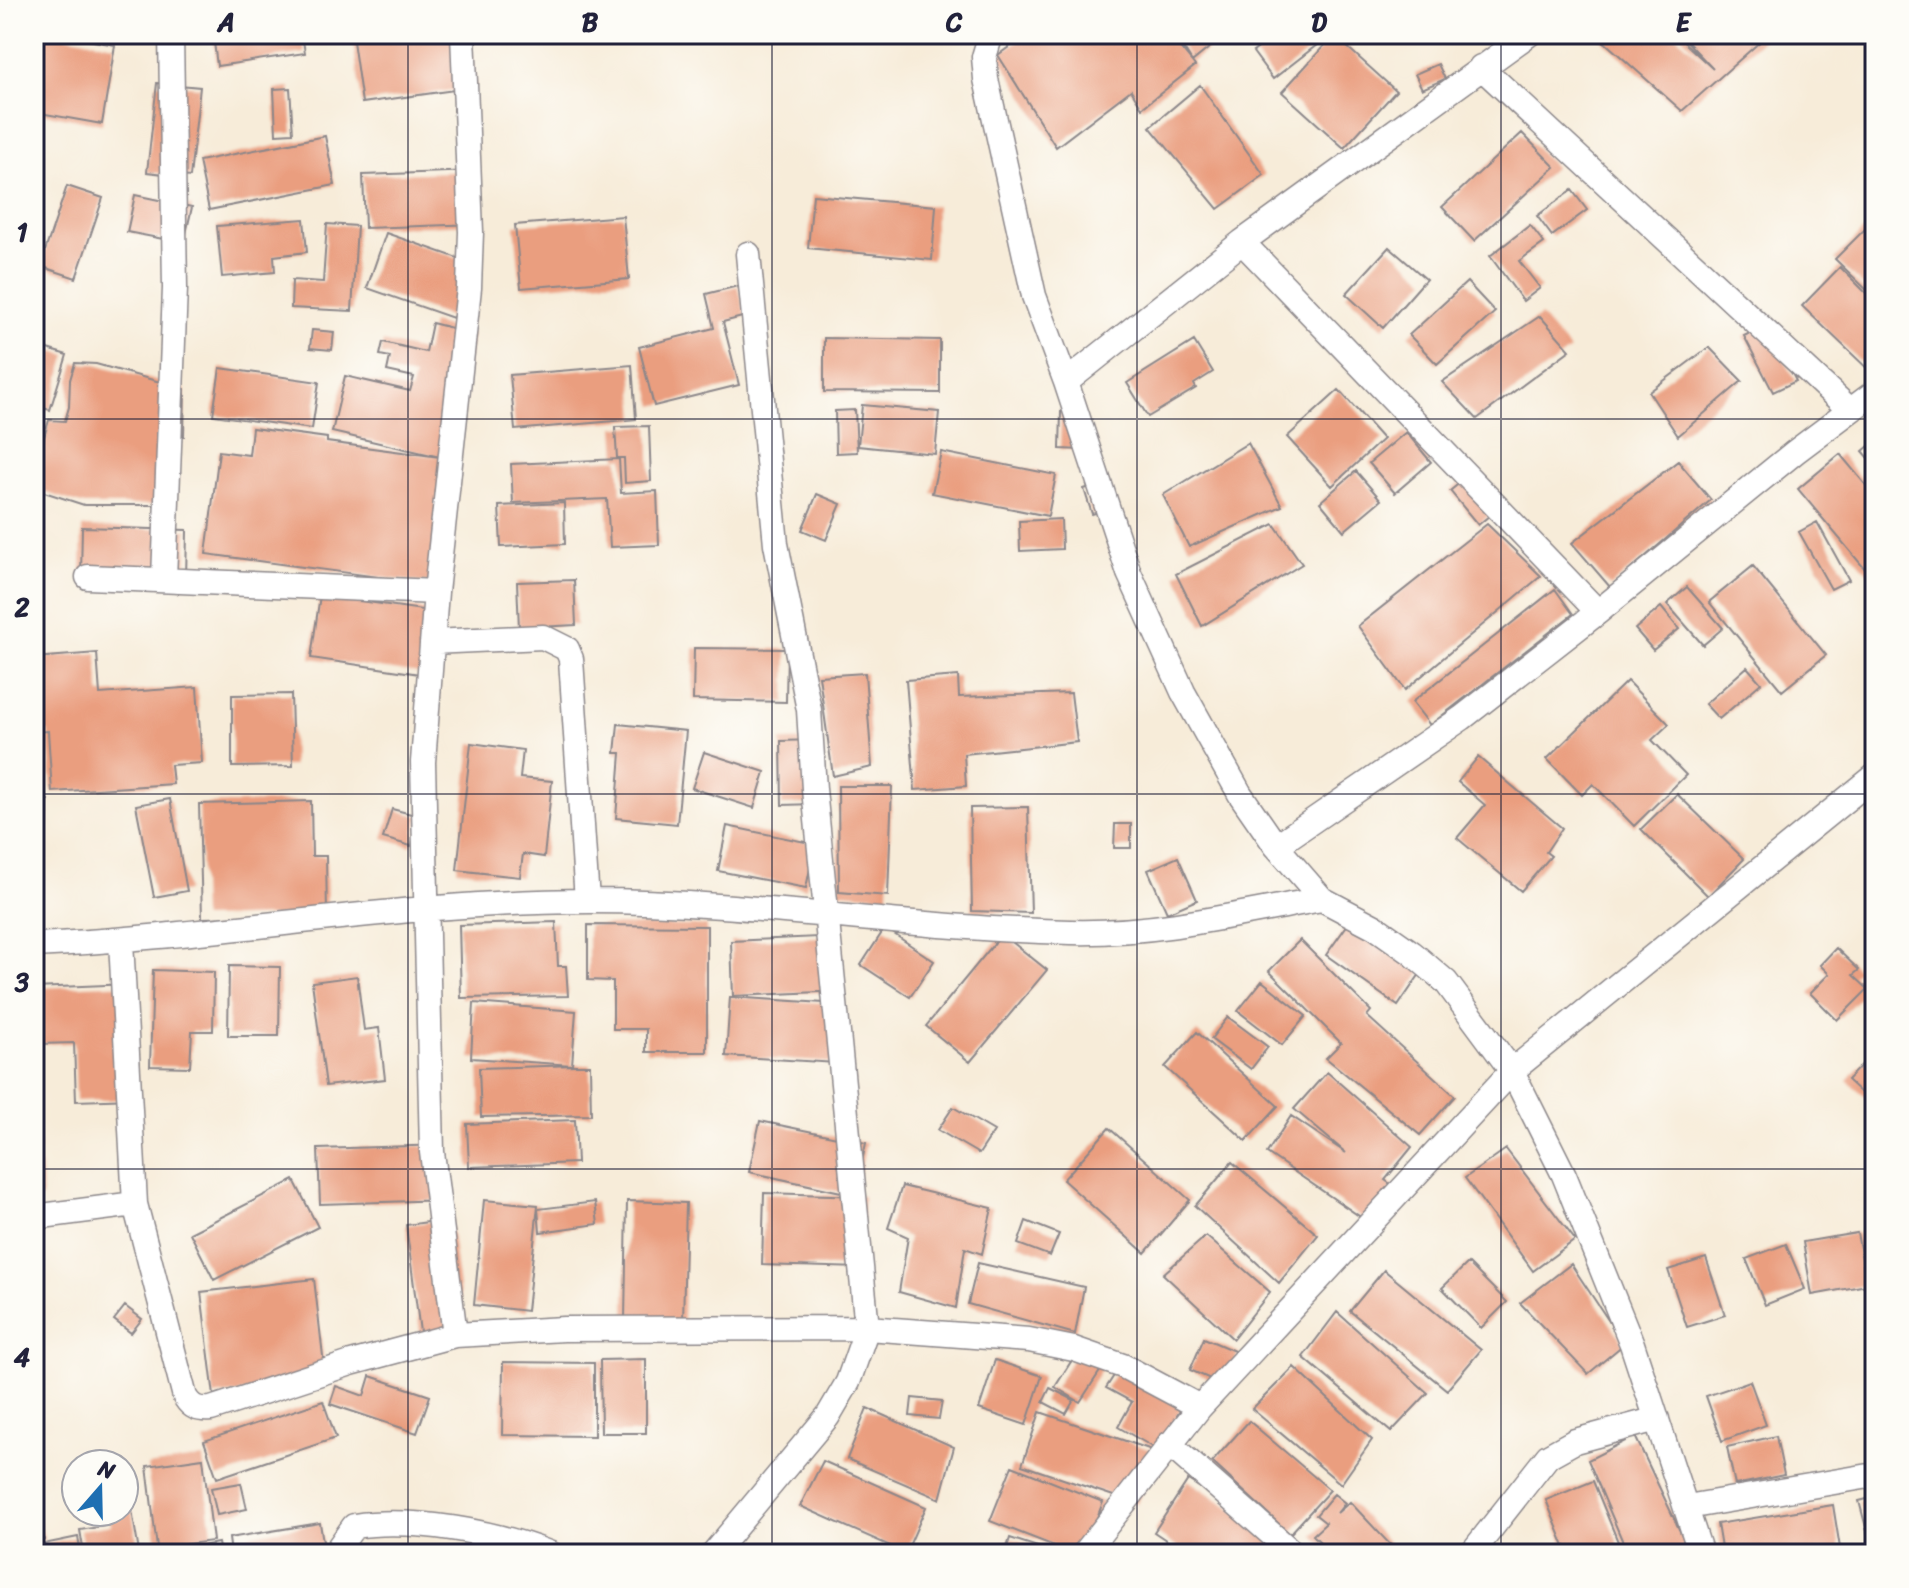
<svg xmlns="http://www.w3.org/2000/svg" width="1909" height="1588" font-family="Sriracha,sans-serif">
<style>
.building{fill:#ea9e7f}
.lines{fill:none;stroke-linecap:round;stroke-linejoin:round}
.minor-casing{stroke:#8c878a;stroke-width:27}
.minor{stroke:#fff;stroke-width:24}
.grid{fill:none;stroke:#22223b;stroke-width:2;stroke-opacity:0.55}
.neatline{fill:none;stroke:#22223b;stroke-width:3}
.grid-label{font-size:26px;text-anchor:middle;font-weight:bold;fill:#22223b}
</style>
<rect width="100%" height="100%" fill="#fdfcf7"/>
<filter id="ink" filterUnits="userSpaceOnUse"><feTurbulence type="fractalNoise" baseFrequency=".0125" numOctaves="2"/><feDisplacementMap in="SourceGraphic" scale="16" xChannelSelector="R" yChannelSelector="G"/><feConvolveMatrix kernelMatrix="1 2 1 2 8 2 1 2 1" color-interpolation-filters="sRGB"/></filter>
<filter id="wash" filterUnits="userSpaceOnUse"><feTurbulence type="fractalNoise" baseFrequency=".006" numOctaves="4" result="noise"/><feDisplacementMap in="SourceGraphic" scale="32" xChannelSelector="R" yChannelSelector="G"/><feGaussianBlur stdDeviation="1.8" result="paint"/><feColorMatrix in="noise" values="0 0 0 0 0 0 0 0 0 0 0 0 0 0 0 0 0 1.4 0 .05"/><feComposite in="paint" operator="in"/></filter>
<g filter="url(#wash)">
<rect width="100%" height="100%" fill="#f7ecd9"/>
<g id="blocks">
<!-- building -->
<path class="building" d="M 34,34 L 54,34 L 115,45 L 102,124 L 34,112 Z
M 213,34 L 302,34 L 305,53 L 217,66 Z
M 352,34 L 469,34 L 476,87 L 362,103 Z
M 1027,34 L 1169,34 L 1192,62 L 1175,34 L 1226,34 L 1192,62 L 1195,66 L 1142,108 L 1131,90 L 1056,147 L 998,55 Z
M 1277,34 L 1331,34 L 1273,79 L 1253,52 Z
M 1603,34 L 1675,34 L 1713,69 L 1680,34 L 1757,34 L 1763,39 L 1682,111 L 1600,38 Z
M 1334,35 L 1396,91 L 1344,148 L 1282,92 Z
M 1438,64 L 1445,79 L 1422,89 L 1415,74 Z
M 157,83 L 200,87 L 190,177 L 147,172 Z
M 1200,85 L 1264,175 L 1218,209 L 1150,127 Z
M 290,88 L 293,133 L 276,134 L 274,89 Z
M 1522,133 L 1555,167 L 1474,241 L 1442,207 Z
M 325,136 L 335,185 L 209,210 L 199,161 Z
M 475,171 L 477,224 L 365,228 L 363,175 Z
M 67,186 L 103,198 L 76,278 L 40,266 Z
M 1572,190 L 1587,210 L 1552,236 L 1537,216 Z
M 135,195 L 192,207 L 184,243 L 127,232 Z
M 813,195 L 936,206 L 932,260 L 808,248 Z
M 623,216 L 629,279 L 521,288 L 515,225 Z
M 304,219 L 307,252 L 274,256 L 275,272 L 222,277 L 217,226 Z
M 327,224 L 357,226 L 352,311 L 291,308 L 292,280 L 323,282 Z
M 1530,225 L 1544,243 L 1519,261 L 1540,288 L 1523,301 L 1490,256 Z
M 1869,225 L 1875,230 L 1875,298 L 1835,259 Z
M 386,233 L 472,263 L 453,318 L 367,288 Z
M 1389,247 L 1426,279 L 1383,328 L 1346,294 Z
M 1840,267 L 1875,302 L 1875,376 L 1802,306 Z
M 1467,282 L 1495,312 L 1437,364 L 1409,335 Z
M 738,286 L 746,316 L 723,322 L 739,385 L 654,406 L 639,347 L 714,328 L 706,294 Z
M 1540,316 L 1570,350 L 1477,419 L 1442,382 Z
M 432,323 L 472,333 L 438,585 L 206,554 L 219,451 L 249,455 L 252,428 L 327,438 L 327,442 L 440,457 L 332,432 L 345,376 L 410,391 L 414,377 L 387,371 L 390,357 L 380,355 L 383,342 L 426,352 Z
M 1766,325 L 1796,381 L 1773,392 L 1744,336 Z
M 312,330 L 334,332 L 332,350 L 310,348 Z
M 824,338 L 940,340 L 940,393 L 824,392 Z
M 1194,341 L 1213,372 L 1194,384 L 1196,388 L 1148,417 L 1127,383 Z
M 34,345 L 67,355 L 50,410 L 34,405 Z
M 1709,347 L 1742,381 L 1678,436 L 1649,392 Z
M 75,363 L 96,364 L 185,389 L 184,436 L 168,436 L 164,505 L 84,505 L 41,491 L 42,444 L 49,420 L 65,421 L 69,407 L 70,380 Z
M 632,365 L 636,419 L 515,430 L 510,375 Z
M 220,368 L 319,382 L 312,429 L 213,415 Z
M 1339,390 L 1383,439 L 1332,486 L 1287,437 Z
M 862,405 L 939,412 L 935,454 L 858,446 Z
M 855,410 L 857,452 L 836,453 L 835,411 Z
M 1061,412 L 1084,412 L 1083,450 L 1060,449 Z
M 649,426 L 651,481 L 625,483 L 624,458 L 617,458 L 615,427 Z
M 1406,432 L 1431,462 L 1395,493 L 1369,463 Z
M 1875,441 L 1875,465 L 1863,451 Z
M 1248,443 L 1282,506 L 1189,547 L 1163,495 Z
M 941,452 L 1056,475 L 1048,516 L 932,493 Z
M 1840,454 L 1875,496 L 1875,581 L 1798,489 Z
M 619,459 L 621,493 L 657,491 L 659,545 L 610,547 L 607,499 L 513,503 L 511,464 Z
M 1678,461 L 1711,500 L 1610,587 L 1572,543 Z
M 1356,471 L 1381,500 L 1344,531 L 1320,502 Z
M 1468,476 L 1496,510 L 1478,525 L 1450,491 Z
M 1104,483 L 1112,508 L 1092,514 L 1084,489 Z
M 817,494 L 841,504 L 826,540 L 802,530 Z
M 564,503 L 565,544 L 501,547 L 499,506 Z
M 1061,519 L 1062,549 L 1020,551 L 1019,521 Z
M 1817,522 L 1849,580 L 1831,589 L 1799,532 Z
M 1274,524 L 1302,564 L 1202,626 L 1176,574 Z
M 1487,524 L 1541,576 L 1405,690 L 1358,626 Z
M 82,527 L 187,530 L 186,580 L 81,577 Z
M 1753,566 L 1826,655 L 1782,691 L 1709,602 Z
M 574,580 L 576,625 L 519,628 L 517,582 Z
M 1687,587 L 1723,628 L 1703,645 L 1667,604 Z
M 1555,589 L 1573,614 L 1430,725 L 1412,702 Z
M 320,595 L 429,611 L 420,674 L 311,658 Z
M 1661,607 L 1679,629 L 1653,650 L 1635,629 Z
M 694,648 L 787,649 L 786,702 L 693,700 Z
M 97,653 L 100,694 L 197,687 L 202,763 L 171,765 L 173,784 L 52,792 L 48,731 L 34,732 L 34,658 Z
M 1747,667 L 1761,683 L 1719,719 L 1705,704 Z
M 865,673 L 872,767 L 833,776 L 819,676 Z
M 958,676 L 959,697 L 1071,693 L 1077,742 L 964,754 L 966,786 L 915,790 L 906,680 Z
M 1627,681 L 1669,724 L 1652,740 L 1686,775 L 1634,826 L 1593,784 L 1582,795 L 1547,759 Z
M 291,694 L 293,766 L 232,767 L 232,695 Z
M 618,724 L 686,731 L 677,824 L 616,818 L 621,753 L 615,753 Z
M 813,740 L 815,804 L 782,805 L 781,741 Z
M 471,743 L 523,750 L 520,778 L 552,781 L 544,857 L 523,854 L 520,877 L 457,870 Z
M 704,752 L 765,772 L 754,808 L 692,788 Z
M 1478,757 L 1562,828 L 1546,852 L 1551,856 L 1521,891 L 1457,838 L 1485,805 L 1458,782 Z
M 838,786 L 892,786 L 888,896 L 839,892 Z
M 1677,794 L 1744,859 L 1708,896 L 1641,829 Z
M 34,799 L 48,800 L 47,828 L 34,828 Z
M 170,799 L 187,891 L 154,897 L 136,805 Z
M 311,801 L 312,856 L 326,856 L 327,915 L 202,918 L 199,804 Z
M 1028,807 L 1031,913 L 972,911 L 970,808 Z
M 392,809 L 419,816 L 411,846 L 383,838 Z
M 1115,824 L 1131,824 L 1131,848 L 1114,848 Z
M 727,826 L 815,844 L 806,888 L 718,871 Z
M 1178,857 L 1197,900 L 1167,913 L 1148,870 Z
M 1353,917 L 1424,968 L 1398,1006 L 1326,955 Z
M 556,922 L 558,966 L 566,966 L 568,996 L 461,998 L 459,925 Z
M 588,925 L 707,926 L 707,1052 L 646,1052 L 646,1029 L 613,1029 L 613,981 L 588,980 Z
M 885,928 L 934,961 L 910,997 L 861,965 Z
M 1002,934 L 1047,970 L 970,1062 L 926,1026 Z
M 840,936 L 842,991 L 733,996 L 731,941 Z
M 1300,940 L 1371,1011 L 1367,1016 L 1455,1096 L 1420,1135 L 1326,1058 L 1341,1043 L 1269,971 Z
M 1836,948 L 1859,970 L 1853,975 L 1868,989 L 1837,1020 L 1810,993 L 1829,974 L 1820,965 Z
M 229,966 L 280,967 L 279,1036 L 228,1036 Z
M 153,970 L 214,972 L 213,1031 L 192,1031 L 190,1067 L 150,1066 Z
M 357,976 L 364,1030 L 379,1028 L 385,1079 L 326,1086 L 312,982 Z
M 1262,981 L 1306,1016 L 1282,1045 L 1238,1011 Z
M 130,984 L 134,1099 L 76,1101 L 74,1043 L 38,1044 L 37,1025 L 34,1025 L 34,988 Z
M 730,997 L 840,1004 L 836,1063 L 726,1056 Z
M 474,1003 L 576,1011 L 572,1065 L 471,1058 Z
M 1228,1017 L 1268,1047 L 1251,1069 L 1211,1039 Z
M 1197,1032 L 1278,1106 L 1246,1141 L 1165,1067 Z
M 1875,1051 L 1875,1106 L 1847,1080 Z
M 576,1065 L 590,1065 L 591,1115 L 481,1117 L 479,1068 Z
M 1327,1072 L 1412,1147 L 1385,1180 L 1393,1186 L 1368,1222 L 1267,1153 L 1291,1116 L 1346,1153 L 1294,1109 Z
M 34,1099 L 36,1099 L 42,1198 L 34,1198 Z
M 953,1107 L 994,1131 L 979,1154 L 938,1130 Z
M 575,1120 L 577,1163 L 469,1167 L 467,1124 Z
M 760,1121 L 866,1143 L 855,1195 L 749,1172 Z
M 1109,1128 L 1190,1200 L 1145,1253 L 1063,1180 Z
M 443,1145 L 445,1200 L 320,1204 L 318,1149 Z
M 1506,1149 L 1575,1240 L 1533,1271 L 1465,1178 Z
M 1232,1162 L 1318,1235 L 1279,1283 L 1195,1206 Z
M 294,1180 L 318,1227 L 214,1280 L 190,1233 Z
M 902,1186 L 992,1208 L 982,1254 L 965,1248 L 956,1308 L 899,1292 L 908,1237 L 888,1228 Z
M 764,1193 L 863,1196 L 861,1268 L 762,1265 Z
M 484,1200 L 538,1205 L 527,1311 L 474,1305 Z
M 627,1201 L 686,1203 L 683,1322 L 625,1321 Z
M 595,1202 L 598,1224 L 540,1232 L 538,1209 Z
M 450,1219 L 464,1326 L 420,1332 L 406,1225 Z
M 1026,1221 L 1059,1234 L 1050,1256 L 1018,1244 Z
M 1857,1233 L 1867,1285 L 1812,1295 L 1803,1242 Z
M 1206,1236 L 1270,1292 L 1233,1339 L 1163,1274 Z
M 1786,1244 L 1805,1289 L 1765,1305 L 1746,1259 Z
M 1706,1258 L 1725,1315 L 1687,1327 L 1668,1270 Z
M 978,1263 L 1084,1287 L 1075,1334 L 968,1304 Z
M 1468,1263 L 1507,1302 L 1481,1328 L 1442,1288 Z
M 1571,1264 L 1624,1344 L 1588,1374 L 1520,1303 Z
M 1384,1270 L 1481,1350 L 1447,1390 L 1350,1311 Z
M 314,1279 L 326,1382 L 214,1396 L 201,1292 Z
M 125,1306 L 142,1319 L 131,1333 L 114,1320 Z
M 1337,1312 L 1428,1393 L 1391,1432 L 1303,1357 Z
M 1204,1338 L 1239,1353 L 1224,1385 L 1190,1370 Z
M 1079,1349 L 1104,1365 L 1080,1402 L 1055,1387 Z
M 646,1359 L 646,1433 L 601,1433 L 600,1360 Z
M 995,1360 L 1042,1376 L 1026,1425 L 979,1409 Z
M 503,1362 L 594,1363 L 594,1436 L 502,1435 Z
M 1294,1367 L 1372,1440 L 1341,1484 L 1252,1409 Z
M 1117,1371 L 1182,1407 L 1158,1450 L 1118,1427 L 1132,1402 L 1106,1388 Z
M 370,1376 L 430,1396 L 417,1433 L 330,1404 L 336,1386 L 364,1396 Z
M 1750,1381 L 1766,1425 L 1722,1441 L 1706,1396 Z
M 1050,1388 L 1074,1400 L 1066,1414 L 1043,1402 Z
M 912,1398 L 942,1401 L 939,1419 L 910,1416 Z
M 323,1401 L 336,1438 L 217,1478 L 204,1441 Z
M 867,1408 L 954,1447 L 940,1499 L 847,1459 Z
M 1040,1412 L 1155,1451 L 1137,1504 L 1022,1465 Z
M 1249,1421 L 1330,1490 L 1290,1534 L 1212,1462 Z
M 1635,1436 L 1687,1546 L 1666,1554 L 1628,1554 L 1588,1460 Z
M 1776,1436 L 1784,1475 L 1735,1485 L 1727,1447 Z
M 203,1458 L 213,1541 L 157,1548 L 147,1466 Z
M 823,1461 L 926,1507 L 906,1553 L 800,1506 Z
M 1012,1466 L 1103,1502 L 1083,1554 L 1075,1554 L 990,1521 Z
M 1188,1480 L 1291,1547 L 1286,1554 L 1187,1554 L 1154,1532 Z
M 1593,1481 L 1623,1554 L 1568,1554 L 1546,1500 Z
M 241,1483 L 247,1509 L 217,1515 L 211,1488 Z
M 34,1493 L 44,1540 L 34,1542 Z
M 124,1493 L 129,1493 L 139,1552 L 84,1554 L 80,1530 L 111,1525 L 109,1512 L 124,1512 Z
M 1334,1494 L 1345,1503 L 1337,1513 L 1350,1502 L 1399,1554 L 1332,1554 L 1313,1535 L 1326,1523 L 1316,1515 Z
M 1875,1497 L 1875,1554 L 1873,1554 L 1859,1501 Z
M 1833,1505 L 1840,1548 L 1790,1554 L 1722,1554 L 1717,1524 Z
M 320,1523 L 325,1554 L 231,1554 L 229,1538 Z
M 78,1537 L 81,1554 L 46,1554 L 44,1544 Z
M 1010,1538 L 1056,1553 L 1056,1554 L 1005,1554 Z
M 218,1543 L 220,1554 L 166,1554 L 165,1553 Z"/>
</g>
</g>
<g filter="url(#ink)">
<use href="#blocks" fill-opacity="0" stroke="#8c878a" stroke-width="2"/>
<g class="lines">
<!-- minor casing -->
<g class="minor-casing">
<path id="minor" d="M 991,34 L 984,57 L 986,79 L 1034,296 L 1066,382 L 1129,573 L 1183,692 L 1240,794 L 1276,846 L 1322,899 L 1375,927 L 1412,953 L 1446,982 L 1512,1071 L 1564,1175 L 1632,1344 L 1701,1554
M 1481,67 L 1850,410
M 1242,242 L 1598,612
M 1066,382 L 1242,242 L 1529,34
M 88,577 L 436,592
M 164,579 L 175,288 L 171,34
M 432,642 L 543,637 L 567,649 L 571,659 L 587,901
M 1276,846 L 1462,718 L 1598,612 L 1795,452 L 1875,392
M 121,941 L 135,1204 L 185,1397 C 192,1408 198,1410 211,1409 L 351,1363 L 455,1335 L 564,1329 L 867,1328 L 1029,1340 L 1074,1349 L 1123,1366 L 1200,1407
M 34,945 C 220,937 405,901 591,901 C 752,901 910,929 1071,932 C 1156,934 1239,914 1322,899
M 34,1217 L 135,1204
M 455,1335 L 432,1152 L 423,762 L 436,592 L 469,288 L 471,232 L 463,34
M 1169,1444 L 1294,1554
M 1687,1507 L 1875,1475
M 334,1554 L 354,1526 C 413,1517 495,1532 551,1554
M 713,1554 L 828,1416 L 848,1382 L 867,1328 L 814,789 L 809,710 L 776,544 L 748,254
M 1084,1554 L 1200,1407 L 1512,1071 L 1875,776
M 1471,1554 L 1548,1456 L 1575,1441 L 1657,1419"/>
</g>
<!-- minor -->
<use href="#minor" class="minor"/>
</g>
</g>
<!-- grid -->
<path class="grid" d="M 408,34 L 408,1554M 772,34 L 772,1554M 1137,34 L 1137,1554M 1501,34 L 1501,1554M 34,419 L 1875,419M 34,794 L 1875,794M 34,1169 L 1875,1169"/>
<!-- margin -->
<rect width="1909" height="1588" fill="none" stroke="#fdfcf7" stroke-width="88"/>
<!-- north arrow -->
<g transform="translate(100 1488) rotate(20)"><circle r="38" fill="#fdfcf7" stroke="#a5a5ac" stroke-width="2"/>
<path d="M0-6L14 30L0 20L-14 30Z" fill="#1f6fb2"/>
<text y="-12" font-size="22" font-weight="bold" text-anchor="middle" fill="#22223b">N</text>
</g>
<rect x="44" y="44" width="1821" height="1500" class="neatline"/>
<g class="grid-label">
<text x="226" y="31">A</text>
<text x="590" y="31">B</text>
<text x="954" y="31">C</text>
<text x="1319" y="31">D</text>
<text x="1683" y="31">E</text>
<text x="22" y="241">1</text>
<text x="22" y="616">2</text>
<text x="22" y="991">3</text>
<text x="22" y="1366">4</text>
</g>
</svg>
